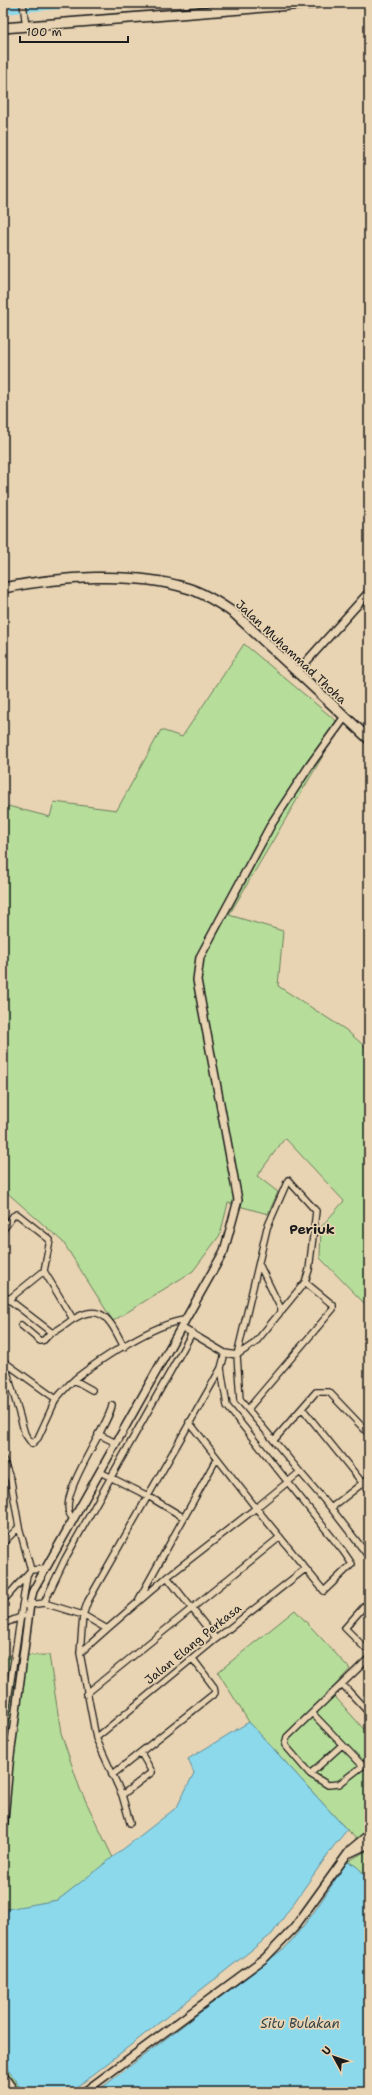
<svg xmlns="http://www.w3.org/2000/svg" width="372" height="2095" font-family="'Shantell Sans',sans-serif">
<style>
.green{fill:#b6de9a;stroke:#697d5b}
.water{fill:#8cd9ec;stroke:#5f8d99}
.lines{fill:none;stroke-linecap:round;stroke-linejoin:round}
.canal{stroke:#8cd9ec;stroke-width:8}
.minor-casing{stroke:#1c1c1c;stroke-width:8}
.tertiary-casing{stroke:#1c1c1c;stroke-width:10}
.primary-casing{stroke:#1c1c1c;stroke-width:12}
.minor{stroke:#e8d3b2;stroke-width:5.5}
.tertiary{stroke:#e8d3b2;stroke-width:7}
.primary{stroke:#e8d3b2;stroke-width:9}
.labels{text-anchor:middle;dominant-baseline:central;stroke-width:3.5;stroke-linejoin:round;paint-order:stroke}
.street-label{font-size:12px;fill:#1c1c1c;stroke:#e8d3b2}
.water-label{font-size:13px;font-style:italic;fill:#324246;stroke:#e8d3b2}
.quarter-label{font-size:14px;font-weight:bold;fill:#1c1c1c;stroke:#e8d3b2}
</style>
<rect width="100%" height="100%" fill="#e8d3b2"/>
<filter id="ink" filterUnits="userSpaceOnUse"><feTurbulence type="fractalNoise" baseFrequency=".025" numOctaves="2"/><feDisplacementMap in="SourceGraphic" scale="8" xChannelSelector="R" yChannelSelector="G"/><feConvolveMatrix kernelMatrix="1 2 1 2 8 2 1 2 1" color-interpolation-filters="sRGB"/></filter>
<g filter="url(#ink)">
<!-- green -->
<path class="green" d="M 244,644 L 341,725 L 229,915 L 283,931 L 278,986 L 346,1030 L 369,1050 L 369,1298 L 364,1303 L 320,1258 L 321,1227 L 344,1201 L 285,1138 L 257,1176 L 278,1192 L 268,1214 L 228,1203 L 220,1235 L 193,1271 L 113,1321 L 63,1242 L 3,1189 L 3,820 L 8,806 L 50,817 L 54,802 L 117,810 L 161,730 L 182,737 Z
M 295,1610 L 350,1669 L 330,1691 L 369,1735 L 369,1881 C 363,1873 357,1864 347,1862 L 368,1850 L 347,1830 L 249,1722 L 218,1672 Z
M 49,1655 L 61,1733 L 80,1789 L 113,1858 L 58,1900 L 7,1910 L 3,1977 L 3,1656 Z
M 3,2049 L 9,2071 L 23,2092 L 3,2092 Z"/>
<!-- water -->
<path class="water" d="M 249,1722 L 347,1830 L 333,1847 L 272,1934 L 71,2092 L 23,2092 L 9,2071 L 3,2049 L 3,1977 L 7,1909 L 58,1900 L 177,1807 L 194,1773 L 188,1759 Z
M 347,1862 C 357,1864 363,1873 369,1881 L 369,2092 L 96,2092 L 287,1946 L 312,1915 Z"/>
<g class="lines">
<!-- canal -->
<path class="canal" d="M 3,10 L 78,3"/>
<!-- minor casing -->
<g class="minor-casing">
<path id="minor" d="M 23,3 L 26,27
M 3,1230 L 13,1216 L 17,1214 L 50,1240 L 44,1271 L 73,1319
M 260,1266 L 282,1311
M 3,1295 L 51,1332 L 54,1332 C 60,1329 66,1324 72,1320 C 103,1300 111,1323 124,1347
M 8,1300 L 44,1271
M 21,1325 L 40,1341 L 44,1340 L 51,1332
M 181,1327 L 225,1353 L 221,1368
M 225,1353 L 237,1355 L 267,1228 L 288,1180 L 316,1211 L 309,1270 L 305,1282
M 3,1361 L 56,1399 C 62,1392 68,1385 75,1379 C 99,1360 155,1323 185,1320
M 4,1361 L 25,1434 L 32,1444 L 38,1438 L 56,1399
M 74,1380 L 92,1390
M 302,1408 L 316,1392 L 329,1392 L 369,1434
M 248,1409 L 333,1309 L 333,1305 L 305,1282 L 255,1343 L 237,1355 L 240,1400 L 300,1472
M 98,1434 L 116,1443
M 274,1440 L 302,1408 L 369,1491
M 3,1459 L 11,1481 L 19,1527 L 31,1570 L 3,1601
M 100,1472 L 148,1496 L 183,1517
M 369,1478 L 331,1508 L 369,1557
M 73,1518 C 51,1503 110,1425 112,1405
M 3,1537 L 6,1540 L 3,1543
M 6,1540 L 19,1527
M 31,1570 L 44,1569
M 167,1577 L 216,1639
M 139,1599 L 217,1458
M 369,1601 L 345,1628 L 369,1652
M 44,1603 L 65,1559 L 192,1333
M 22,1606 L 44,1603 L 83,1615 L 80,1653 L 96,1738 L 122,1795 L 130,1823
M 3,1624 L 23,1616
M 107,1629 L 167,1577 L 256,1508 L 189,1422
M 80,1653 L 107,1629 L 83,1615 L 88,1601 L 221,1368 L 227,1406 L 343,1551 L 352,1564 L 324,1591 L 256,1508 L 300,1472 L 331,1508
M 369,1658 L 287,1737 L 285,1745 L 310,1774 L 328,1785 L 339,1784 L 369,1761
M 342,1684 L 369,1713
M 86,1694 L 280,1537
M 312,1713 L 363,1766
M 3,1731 L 27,1575
M 96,1738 L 216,1639 L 305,1569
M 310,1774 L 342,1745
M 112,1775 L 215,1693 L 214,1687 L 193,1659
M 122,1795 L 152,1772 L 141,1753"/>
</g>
<!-- tertiary casing -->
<g class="tertiary-casing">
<path id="tertiary" d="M 297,672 L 369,592
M 3,1831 L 9,1764 L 30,1604 L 33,1591 L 224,1251 L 238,1200 L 197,980 L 200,957 L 272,823 L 310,765 L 344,718
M 350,1853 L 369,1844
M 3,2075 L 15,2092
M 84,2092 L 265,1958 L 294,1928 L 351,1849 L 369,1834"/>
</g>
<!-- primary casing -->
<g class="primary-casing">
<path id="primary" d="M 3,28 L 316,3
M 3,588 C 58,577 133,571 187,588 C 204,593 221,604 235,614 L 369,739"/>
</g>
<!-- minor -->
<use href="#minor" class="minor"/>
<!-- tertiary -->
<use href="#tertiary" class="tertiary"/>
<!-- primary -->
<use href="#primary" class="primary"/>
</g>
</g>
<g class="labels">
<!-- street labels -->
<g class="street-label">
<text transform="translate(291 652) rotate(43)">Jalan Muhammad Thoha</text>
<text transform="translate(193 1644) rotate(-39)">Jalan Elang Perkasa</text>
</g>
<!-- water labels -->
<g class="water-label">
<text x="300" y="2023">Situ Bulakan</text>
</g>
<!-- quarter labels -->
<g class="quarter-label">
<text x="312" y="1229">Periuk</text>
</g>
</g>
<!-- margin -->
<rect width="372" height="2095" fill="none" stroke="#e8d3b2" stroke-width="16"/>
<rect x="8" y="8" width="356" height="2079" fill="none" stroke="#1c1c1c" stroke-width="1.5" filter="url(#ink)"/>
<!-- north arrow -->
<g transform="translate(334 2057) rotate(310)" stroke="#e8d3b2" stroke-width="3" paint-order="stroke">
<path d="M0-3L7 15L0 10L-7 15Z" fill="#1c1c1c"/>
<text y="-6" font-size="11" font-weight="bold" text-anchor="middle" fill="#1c1c1c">U</text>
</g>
<!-- scale -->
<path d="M20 36v6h108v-6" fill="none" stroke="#1c1c1c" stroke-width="2"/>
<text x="26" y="36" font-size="12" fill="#1c1c1c" stroke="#e8d3b2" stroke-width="3" paint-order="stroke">100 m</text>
</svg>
